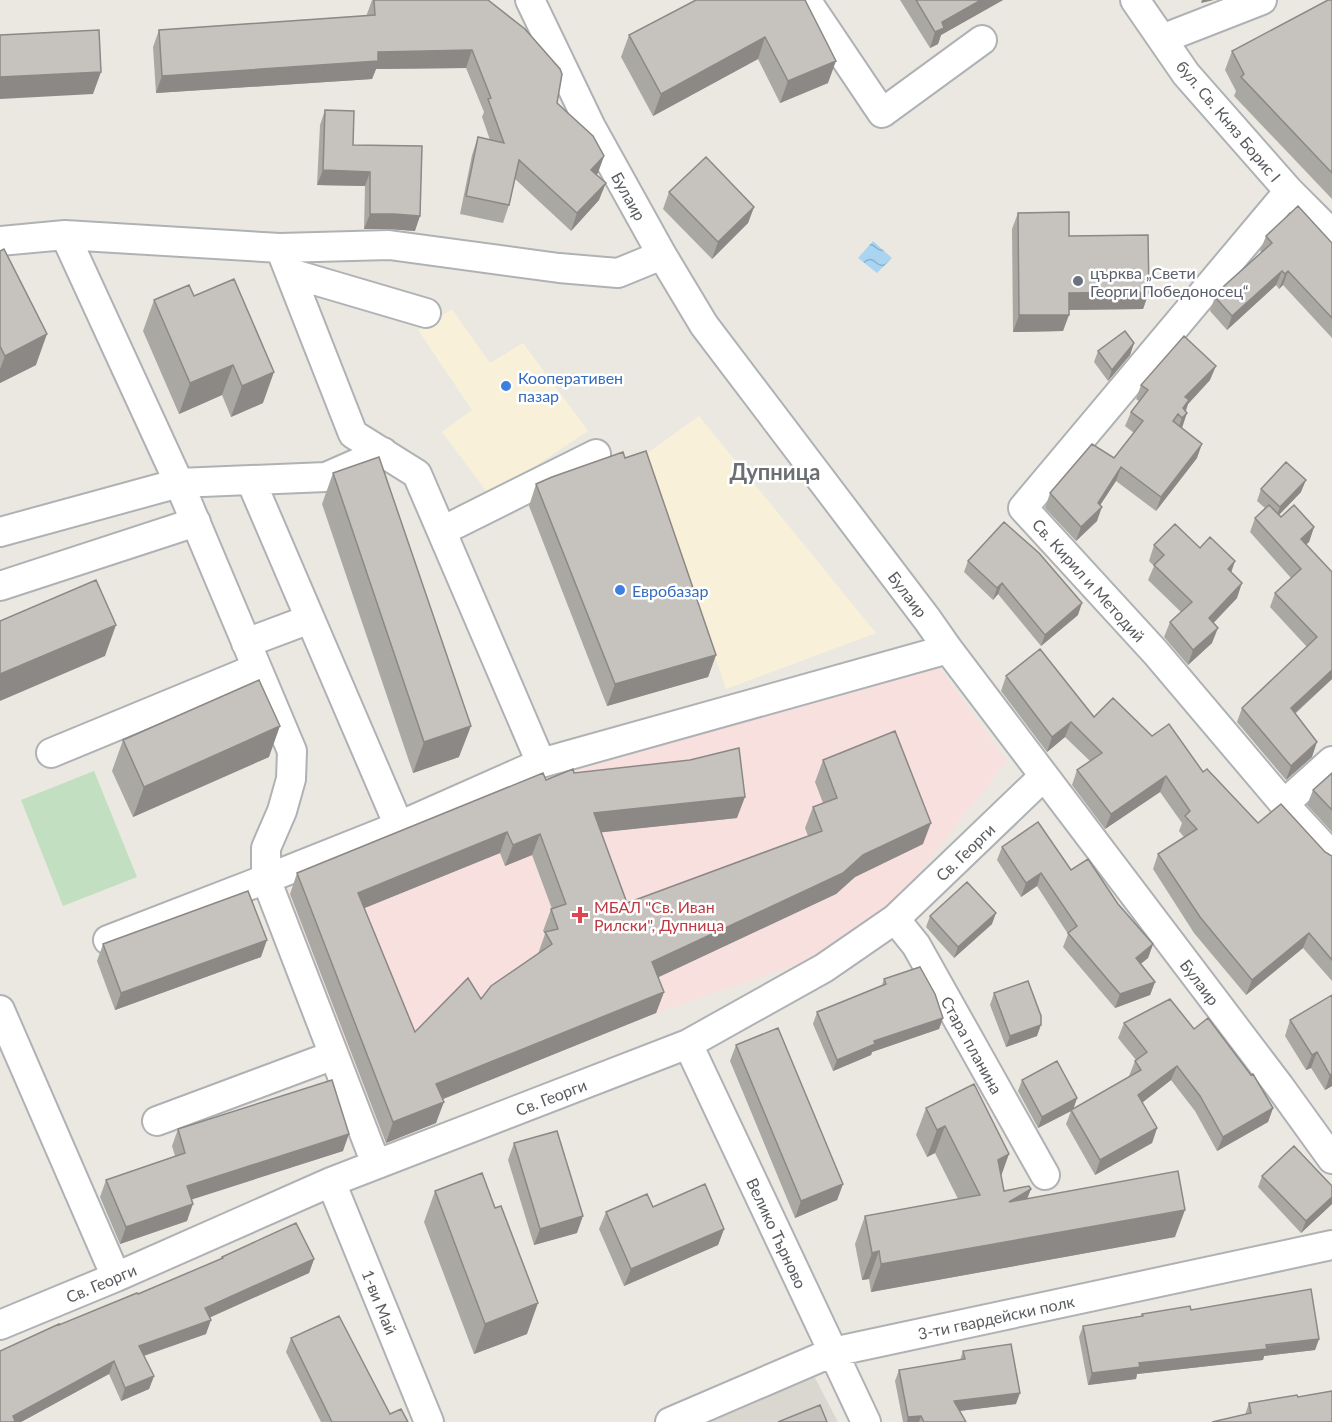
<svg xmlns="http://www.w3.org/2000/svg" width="1332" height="1422" font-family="Lato,sans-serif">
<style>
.commercial{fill:#f8f0d9}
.education{fill:#dad7d0}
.medical{fill:#f7e0de}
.grass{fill:#c2dfc1}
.water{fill:url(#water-waves)}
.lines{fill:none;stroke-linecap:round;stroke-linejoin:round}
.minor-casing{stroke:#afb2b5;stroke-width:32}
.minor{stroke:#fff;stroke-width:28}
.wall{fill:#aaa8a3;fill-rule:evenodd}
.shaded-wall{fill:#8b8885}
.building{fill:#c6c3be;stroke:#8b8885;stroke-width:1.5;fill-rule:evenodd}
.worship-dot{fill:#6b7280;stroke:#fff;stroke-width:2}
.shop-dot{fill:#3f7fe0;stroke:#fff;stroke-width:2}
.health-dot{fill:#e0444e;stroke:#fff;stroke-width:2}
.labels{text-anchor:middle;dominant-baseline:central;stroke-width:5;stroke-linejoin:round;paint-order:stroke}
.street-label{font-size:16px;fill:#5a5d60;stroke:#fff}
.worship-label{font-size:16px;fill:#5b616d;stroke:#fff;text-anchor:start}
.shop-label{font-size:16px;fill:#366cbe;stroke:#fff;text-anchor:start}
.health-label{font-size:16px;fill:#be3a42;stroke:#fff;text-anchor:start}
.district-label{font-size:22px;font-weight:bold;fill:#6b6f72;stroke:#fff}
</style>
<defs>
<pattern id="water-waves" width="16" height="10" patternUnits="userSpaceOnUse" patternTransform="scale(1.5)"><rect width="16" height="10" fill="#a9d5f3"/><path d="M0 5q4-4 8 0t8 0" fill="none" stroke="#8db0c8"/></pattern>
</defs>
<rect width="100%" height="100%" fill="#ebe8e1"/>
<!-- commercial -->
<path class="commercial" d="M 452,309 L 490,363 L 523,343 L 588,431 L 490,496 L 442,432 L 472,410 L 418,330 Z
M 699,416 L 876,633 L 726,689 L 646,454 Z"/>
<!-- education -->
<path class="education" d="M 813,1374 L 838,1422 L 702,1422 Z"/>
<!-- medical -->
<path class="medical" d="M 936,663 L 1007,761 L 894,904 L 859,926 L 817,958 L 656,1013 L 449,1097 L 382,1154 L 276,895 L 542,772 Z"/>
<!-- grass -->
<path class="grass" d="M 94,771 L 137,877 L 63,906 L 21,800 Z"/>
<!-- water -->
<path class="water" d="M 873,241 L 892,258 L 877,273 L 858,258 Z"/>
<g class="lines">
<!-- minor casing -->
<g class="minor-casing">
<path id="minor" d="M 530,0 L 591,127 L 662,255 L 704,325 L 927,619 L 948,649 L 1280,1087 L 1332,1159
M 806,0 L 882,113 L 982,40
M 1135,0 L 1186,74 L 1289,191 L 1332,234
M 1162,39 L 1262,0
M 1289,191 L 1023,508 L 1156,653 L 1284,804 L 1332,856
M 65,235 L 179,483 L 292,751 L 291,779 L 282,811 L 266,848 L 266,879 L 371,1151 L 378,1164
M 0,241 L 65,235 L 280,248 L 389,245 L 559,268 L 618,273 L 662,255
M 280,248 L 353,434 L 417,474 L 541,763
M 290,273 L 426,313
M 251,481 L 399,826
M 442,531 L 596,454
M 0,532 L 179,483 L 326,477 L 383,452
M 0,586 L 196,522
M 246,643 L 310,619
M 51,753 L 257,668
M 1284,804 L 1332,761
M 895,919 L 916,945 L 1045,1175
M 108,940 L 266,879 L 399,826 L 541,763 L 948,649
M 0,1010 L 116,1277
M 688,1044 L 866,1422
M 157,1121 L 334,1055
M 331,1182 L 429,1422
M 0,1325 L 116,1277 L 331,1182 L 688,1044 L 824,968 L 895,919 L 1044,776
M 670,1422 L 833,1352 L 1332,1245"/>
</g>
<!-- minor -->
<use href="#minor" class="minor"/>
</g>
<!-- wall -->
<path class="wall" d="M 372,0 L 488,0 L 557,103 L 604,156 L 597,174 L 599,200 L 571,231 L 515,179 L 509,205 L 503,223 L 460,214 L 472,155 L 478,137 L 490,140 L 482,117 L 484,112 L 466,68 L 376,69 L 372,79 L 156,93 L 153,47 L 159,30 L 367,16 L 367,14 Z
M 805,0 L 828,83 L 780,103 L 758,59 L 653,116 L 621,57 L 629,35 Z
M 900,0 L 1003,0 L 941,35 L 938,44 L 930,48 Z
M 1332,0 L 1332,199 L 1234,96 L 1236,91 L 1225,70 L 1232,51 Z
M 325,110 L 353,145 L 415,231 L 389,229 L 364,229 L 365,186 L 317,185 L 320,125 Z
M 669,192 L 754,207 L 748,223 L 712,259 L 663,209 Z
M 1018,213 L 1069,236 L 1149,292 L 1143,309 L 1069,310 L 1063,331 L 1013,332 L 1012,229 Z
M 1266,236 L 1332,243 L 1332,338 L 1283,285 L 1279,289 L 1276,285 L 1227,330 L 1210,311 L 1215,297 L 1262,252 L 1260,251 Z
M 0,251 L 36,365 L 0,383 Z
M 194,296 L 263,403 L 231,417 L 222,395 L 179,414 L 143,331 L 154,300 Z
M 1134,343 L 1130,355 L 1108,381 L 1094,362 L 1098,351 Z
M 1210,380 L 1188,404 L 1181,428 L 1197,458 L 1156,511 L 1116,481 L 1100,505 L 1097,521 L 1076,541 L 1045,508 L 1050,493 L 1114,458 L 1134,433 L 1125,426 L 1131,412 L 1139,401 L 1136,399 L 1141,385 Z
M 625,458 L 716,655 L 708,677 L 607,706 L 529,506 L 536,484 Z
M 333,473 L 459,757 L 413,773 L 322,504 Z
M 1261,489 L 1301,492 L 1279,515 L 1281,517 L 1314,527 L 1309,542 L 1306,544 L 1332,679 L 1295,714 L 1312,757 L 1286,780 L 1237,722 L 1242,708 L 1307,647 L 1270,607 L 1275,593 L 1291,578 L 1250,532 L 1255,518 L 1265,508 L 1257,501 Z
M 1154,545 L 1200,548 L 1231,573 L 1237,598 L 1213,623 L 1212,643 L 1188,665 L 1164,637 L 1170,622 L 1181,612 L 1148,580 L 1154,566 L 1149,561 Z
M 968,561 L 1078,615 L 1041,646 L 998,594 L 993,600 L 964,572 Z
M 1006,676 L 1094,717 L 1152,736 L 1203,772 L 1258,823 L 1325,852 L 1332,856 L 1332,981 L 1303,948 L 1246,995 L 1194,933 L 1153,869 L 1158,854 L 1184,837 L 1179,831 L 1182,823 L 1160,792 L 1105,829 L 1072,785 L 1077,770 L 1090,761 L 1065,737 L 1047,752 L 1001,691 Z
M 123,740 L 269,757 L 133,817 L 112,771 Z
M 823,760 L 923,844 L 855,877 L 836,894 L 658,977 L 664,992 L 656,1013 L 443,1099 L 436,1123 L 386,1143 L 290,894 L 297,873 L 546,780 L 574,773 L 737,818 L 601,832 L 627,903 L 808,836 L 805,828 L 813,807 L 823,803 L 815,782 ZM 500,853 L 505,866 L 532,855 L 552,909 L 551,909 L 543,931 L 545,934 L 538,954 L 481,999 L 415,1032 L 364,908 Z
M 1332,773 L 1332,832 L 1307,805 L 1313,790 Z
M 1002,847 L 1071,870 L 1118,904 L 1153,944 L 1148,958 L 1140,964 L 1155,982 L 1150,995 L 1115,1008 L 1063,947 L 1068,934 L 1037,886 L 1021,897 L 997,860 Z
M 930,916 L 992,924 L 954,958 L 926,927 Z
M 103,944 L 261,957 L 115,1010 L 97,961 Z
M 884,979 L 943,1018 L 939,1029 L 872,1052 L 871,1055 L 833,1071 L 813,1024 L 817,1012 L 882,985 Z
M 994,993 L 1037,1036 L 1006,1047 L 990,1005 Z
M 1332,995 L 1332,1086 L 1325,1090 L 1311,1068 L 1306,1070 L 1285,1036 L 1290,1020 Z
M 1124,1023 L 1194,1029 L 1273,1108 L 1268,1122 L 1217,1151 L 1195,1111 L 1171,1080 L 1142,1102 L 1157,1128 L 1152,1143 L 1095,1175 L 1066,1124 L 1071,1111 L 1038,1128 L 1018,1091 L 1022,1080 L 1077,1098 L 1073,1109 L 1130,1076 L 1129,1076 L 1135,1061 L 1136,1060 L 1118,1038 Z
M 736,1045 L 843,1184 L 837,1200 L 795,1218 L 730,1061 Z
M 926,1108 L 1001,1177 L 1004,1191 L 1031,1189 L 1027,1198 L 1175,1237 L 871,1292 L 869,1279 L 862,1280 L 855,1244 L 865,1216 L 958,1199 L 935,1153 L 927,1157 L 916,1135 Z
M 178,1129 L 343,1151 L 191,1199 L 187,1221 L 120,1244 L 100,1197 L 106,1180 L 175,1156 L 172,1146 Z
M 514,1143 L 577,1233 L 534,1245 L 508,1160 Z
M 1262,1176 L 1332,1186 L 1332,1204 L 1301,1233 L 1258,1187 Z
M 435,1191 L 527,1334 L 474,1354 L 424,1222 Z
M 653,1207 L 724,1229 L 718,1245 L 624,1286 L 599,1229 L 606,1212 Z
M 222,1257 L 314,1259 L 309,1273 L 209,1317 L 206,1334 L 144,1356 L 154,1376 L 149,1389 L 121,1401 L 109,1374 L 21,1422 L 0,1422 L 59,1325 L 138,1294 L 222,1259 Z
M 1191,1310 L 1319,1339 L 1315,1350 L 1264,1356 L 1263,1360 L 1137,1374 L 1136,1379 L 1088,1385 L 1079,1337 L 1083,1326 L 1141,1316 L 1142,1314 Z
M 291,1338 L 390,1414 L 408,1422 L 321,1422 L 286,1352 Z
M 963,1351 L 1016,1404 L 960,1411 L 966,1422 L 903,1422 L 895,1381 L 899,1370 L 960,1360 Z
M 1332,1391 L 1245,1415 L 1249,1403 L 1298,1397 Z"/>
<!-- shaded-wall -->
<path class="shaded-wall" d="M 981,0 L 1003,0 L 941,35 L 938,44 L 930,48 L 935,32 L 942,22 Z
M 1202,0 L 1214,0 L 1201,3 Z
M 765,37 L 758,59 L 653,116 L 661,94 Z
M 472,50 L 466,68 L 376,69 L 372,79 L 156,93 L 162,76 L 378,52 Z
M 836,61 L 828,83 L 780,103 L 788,81 Z
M 101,72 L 93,94 L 0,99 L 0,77 Z
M 604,156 L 598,173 L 585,187 L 591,170 Z
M 323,170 L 370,172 L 365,186 L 317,185 Z
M 606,183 L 599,200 L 571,231 L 577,213 Z
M 754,207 L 748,223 L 712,259 L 718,242 Z
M 370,214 L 394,214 L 420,216 L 415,231 L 389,229 L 364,229 Z
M 1282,271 L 1276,285 L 1227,330 L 1232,316 Z
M 1288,271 L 1283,285 L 1279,289 L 1285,274 Z
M 1149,292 L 1143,309 L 1063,310 L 1069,293 Z
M 1019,315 L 1069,315 L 1063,331 L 1013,332 Z
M 47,334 L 36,365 L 0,383 L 0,369 L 5,356 Z
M 1134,343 L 1130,355 L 1108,381 L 1112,370 Z
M 233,365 L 222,395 L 179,414 L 190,383 Z
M 1216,366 L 1210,380 L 1188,404 L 1184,414 L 1181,417 L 1185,397 Z
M 274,372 L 263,403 L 231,417 L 242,386 Z
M 1187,413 L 1182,428 L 1177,432 L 1182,418 Z
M 1202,444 L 1197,458 L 1156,511 L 1161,497 Z
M 1121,467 L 1116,481 L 1095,513 L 1102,507 L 1097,521 L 1076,541 L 1081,527 Z
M 1306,480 L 1301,492 L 1276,518 L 1280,507 Z
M 1314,527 L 1309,542 L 1296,554 L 1301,539 Z
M 1235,561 L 1230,576 L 1228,569 Z
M 1002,583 L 998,594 L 993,600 L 997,588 Z
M 1242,583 L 1237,598 L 1204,633 L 1209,618 Z
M 1082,603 L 1078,615 L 1041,646 L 1045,635 Z
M 116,625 L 105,656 L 0,701 L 0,674 Z
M 1218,628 L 1212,643 L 1188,665 L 1193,650 Z
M 716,655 L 708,677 L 607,706 L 615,684 Z
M 1332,670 L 1332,679 L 1285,722 L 1291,708 Z
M 1071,722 L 1065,737 L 1047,752 L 1052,737 Z
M 280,726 L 269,757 L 133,817 L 144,787 Z
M 471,726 L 459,757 L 413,773 L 424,742 Z
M 1317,742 L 1312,757 L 1286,780 L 1291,766 Z
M 1166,776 L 1160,792 L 1105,829 L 1111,814 Z
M 745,797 L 737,818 L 586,834 L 594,813 Z
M 931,823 L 923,844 L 855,877 L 836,894 L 644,984 L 652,962 L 863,855 Z
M 507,832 L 500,853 L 350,914 L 358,893 Z
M 540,834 L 532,855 L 505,866 L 513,845 Z
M 1041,873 L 1037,886 L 1021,897 L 1026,883 Z
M 996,913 L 992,924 L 954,958 L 958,947 Z
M 1309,933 L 1303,948 L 1246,995 L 1252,980 Z
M 267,940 L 261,957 L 115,1010 L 121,993 Z
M 1153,944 L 1148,958 L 1131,972 L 1136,958 Z
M 1155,982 L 1150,995 L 1115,1008 L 1120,994 Z
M 664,992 L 656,1013 L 428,1105 L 436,1084 Z
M 943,1018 L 939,1029 L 872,1052 L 871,1055 L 833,1071 L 837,1060 L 874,1041 Z
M 1041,1025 L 1037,1036 L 1006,1047 L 1010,1036 Z
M 1317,1052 L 1311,1068 L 1306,1070 L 1312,1055 Z
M 1177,1066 L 1171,1080 L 1133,1110 L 1138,1095 Z
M 1332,1074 L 1332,1086 L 1325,1090 L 1330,1075 Z
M 1077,1098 L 1073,1110 L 1038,1128 L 1042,1117 Z
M 444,1102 L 436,1123 L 386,1143 L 393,1122 Z
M 1273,1108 L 1268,1122 L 1217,1151 L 1223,1137 Z
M 945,1126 L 935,1153 L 927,1157 L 937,1130 Z
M 1157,1128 L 1152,1143 L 1095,1175 L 1100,1160 Z
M 349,1134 L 343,1151 L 181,1203 L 187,1186 Z
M 1009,1154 L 999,1182 L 998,1160 Z
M 843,1184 L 837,1200 L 795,1218 L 801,1201 Z
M 1031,1189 L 1020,1217 L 1009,1202 Z
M 1332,1197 L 1332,1204 L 1301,1233 L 1306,1221 Z
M 193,1204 L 187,1221 L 120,1244 L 126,1227 Z
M 1185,1210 L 1175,1237 L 871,1292 L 881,1264 Z
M 583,1216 L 577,1233 L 534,1245 L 540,1229 Z
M 724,1229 L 718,1245 L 624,1286 L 631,1269 Z
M 879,1251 L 869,1279 L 862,1280 L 872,1253 Z
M 314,1259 L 309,1273 L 200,1322 L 205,1308 Z
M 538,1303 L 527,1334 L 474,1354 L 485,1324 Z
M 211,1320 L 206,1334 L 134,1359 L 139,1346 Z
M 1319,1339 L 1315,1350 L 1264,1356 L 1263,1360 L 1137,1374 L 1136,1379 L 1088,1385 L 1092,1373 L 1139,1363 Z
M 114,1361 L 109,1374 L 21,1422 L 11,1422 L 13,1416 Z
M 154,1376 L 149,1389 L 121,1401 L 125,1388 Z
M 1020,1393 L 1016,1404 L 950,1412 L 954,1401 Z
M 921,1416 L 919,1422 L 907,1422 L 908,1417 Z"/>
<!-- building -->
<path class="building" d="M 374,0 L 488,0 L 525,29 L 560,69 L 562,74 L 557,103 L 593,136 L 604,156 L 591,170 L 606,183 L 577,213 L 519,160 L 509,205 L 466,196 L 478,137 L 504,143 L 488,99 L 491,98 L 472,50 L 378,52 L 378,61 L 162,76 L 159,30 L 375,15 Z
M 696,0 L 805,0 L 836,61 L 788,81 L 765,37 L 661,94 L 629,35 Z
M 916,0 L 981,0 L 942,22 L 944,28 L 935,32 Z
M 1328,0 L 1332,0 L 1332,173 L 1241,77 L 1244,74 L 1232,51 Z
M 99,30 L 101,72 L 0,77 L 0,35 Z
M 325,110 L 354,111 L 353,145 L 422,146 L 420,216 L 394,214 L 370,214 L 370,172 L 323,170 Z
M 706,157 L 754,207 L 718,242 L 669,192 Z
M 1298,206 L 1332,243 L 1332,318 L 1288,271 L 1285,274 L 1282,271 L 1232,316 L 1215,297 L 1224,286 L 1272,243 L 1266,236 Z
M 1069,212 L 1069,236 L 1148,235 L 1149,292 L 1069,293 L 1069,315 L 1019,315 L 1018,213 Z
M 4,249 L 47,334 L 5,356 L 0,346 L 0,251 Z
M 234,279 L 274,372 L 242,386 L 233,365 L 190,383 L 154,300 L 189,285 L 194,296 Z
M 1125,331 L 1134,343 L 1112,370 L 1098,351 Z
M 1184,336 L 1216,366 L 1185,397 L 1189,400 L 1183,408 L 1187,413 L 1182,418 L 1178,414 L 1173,421 L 1202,444 L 1161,497 L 1121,467 L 1098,503 L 1102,507 L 1081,527 L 1050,493 L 1092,444 L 1114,458 L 1143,421 L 1131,412 L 1148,390 L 1141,385 Z
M 646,451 L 716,655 L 615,684 L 536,484 L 552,477 L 623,452 L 625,458 Z
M 379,457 L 471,726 L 424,742 L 333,473 Z
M 1286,462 L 1306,480 L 1280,507 L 1261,489 Z
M 1269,505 L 1281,517 L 1294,505 L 1314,527 L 1301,539 L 1332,572 L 1332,670 L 1291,708 L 1317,742 L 1291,766 L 1242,708 L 1317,637 L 1275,593 L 1301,569 L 1255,518 Z
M 1004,522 L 1039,553 L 1082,603 L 1045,635 L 1002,583 L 997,588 L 968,561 Z
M 1175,524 L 1200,548 L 1210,537 L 1235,561 L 1228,569 L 1242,583 L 1209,618 L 1218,628 L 1193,650 L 1170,622 L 1192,602 L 1154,565 L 1164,555 L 1154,545 Z
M 96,580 L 116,625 L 0,674 L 0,621 Z
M 1040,649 L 1094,717 L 1113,698 L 1152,736 L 1169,724 L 1203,772 L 1207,769 L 1258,823 L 1281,804 L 1325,852 L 1332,856 L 1332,960 L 1309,933 L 1252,980 L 1200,917 L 1158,854 L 1197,829 L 1185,816 L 1190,811 L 1166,776 L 1111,814 L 1077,770 L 1102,753 L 1071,722 L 1052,737 L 1006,676 Z
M 259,680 L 280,726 L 144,787 L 123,740 Z
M 895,731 L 931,823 L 863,855 L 843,873 L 652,962 L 664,992 L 436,1084 L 444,1102 L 393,1122 L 297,873 L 543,773 L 546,780 L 573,769 L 574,773 L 690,760 L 739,748 L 745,797 L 594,813 L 627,903 L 822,831 L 813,807 L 837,798 L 823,760 ZM 507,832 L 513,845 L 540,834 L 566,904 L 551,909 L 558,929 L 545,932 L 552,944 L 491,986 L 481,999 L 468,978 L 415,1032 L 358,893 Z
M 1332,773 L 1332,810 L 1313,790 Z
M 1038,822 L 1071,870 L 1088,859 L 1118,904 L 1153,944 L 1136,958 L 1155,982 L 1120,994 L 1068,933 L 1077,926 L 1041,873 L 1026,883 L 1002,847 Z
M 967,882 L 996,913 L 958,947 L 930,916 Z
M 248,891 L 267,940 L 121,993 L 103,944 Z
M 920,967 L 935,994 L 943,1018 L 874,1041 L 875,1044 L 837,1060 L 817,1012 L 886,984 L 884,979 Z
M 1028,981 L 1041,1016 L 1041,1025 L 1010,1036 L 994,993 Z
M 1332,995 L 1332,1074 L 1330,1075 L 1317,1052 L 1312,1055 L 1290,1020 Z
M 1170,999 L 1194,1029 L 1208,1018 L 1251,1075 L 1253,1074 L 1273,1108 L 1223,1137 L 1200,1096 L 1177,1066 L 1138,1095 L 1157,1128 L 1100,1160 L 1071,1110 L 1141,1070 L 1135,1061 L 1147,1052 L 1124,1023 Z
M 778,1028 L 843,1184 L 801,1201 L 736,1045 Z
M 1057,1061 L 1077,1098 L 1042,1117 L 1022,1080 Z
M 332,1080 L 349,1134 L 187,1186 L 193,1204 L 126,1227 L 106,1180 L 185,1153 L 178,1129 Z
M 974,1084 L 1009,1154 L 998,1160 L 1004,1191 L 1029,1186 L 1031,1189 L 1009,1202 L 1178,1171 L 1185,1210 L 881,1264 L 879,1251 L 872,1253 L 865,1216 L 980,1195 L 945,1126 L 937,1130 L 926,1108 Z
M 557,1131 L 583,1216 L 540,1229 L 514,1143 Z
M 1294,1146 L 1332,1186 L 1332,1197 L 1306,1221 L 1262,1176 Z
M 482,1173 L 495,1208 L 501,1206 L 538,1303 L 485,1324 L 435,1191 Z
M 705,1184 L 724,1229 L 631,1269 L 606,1212 L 647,1194 L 653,1207 Z
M 296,1223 L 314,1259 L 205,1308 L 211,1320 L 139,1346 L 154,1376 L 125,1388 L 114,1361 L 13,1416 L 15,1421 L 13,1422 L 0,1422 L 0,1351 L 59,1324 L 59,1325 L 137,1293 L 138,1294 L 223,1258 L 222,1257 Z
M 1311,1289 L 1319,1339 L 1266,1345 L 1267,1349 L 1139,1363 L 1140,1367 L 1092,1373 L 1083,1326 L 1143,1316 L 1142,1314 L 1190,1306 L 1191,1310 Z
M 339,1316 L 390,1414 L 401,1409 L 408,1422 L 332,1422 L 291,1338 Z
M 1011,1344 L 1020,1393 L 954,1401 L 966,1422 L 924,1422 L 921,1416 L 908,1417 L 899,1370 L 965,1359 L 963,1351 Z
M 1332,1391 L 1332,1422 L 1212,1422 L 1251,1413 L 1249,1403 L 1297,1395 L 1298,1397 Z
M 820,1405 L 827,1422 L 778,1422 Z"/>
<!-- markers -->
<circle class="worship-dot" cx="1078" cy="281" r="6"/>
<g class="shop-dot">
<circle cx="506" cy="386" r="6"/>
<circle cx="620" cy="590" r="6"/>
</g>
<path class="health-dot" d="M577 906h6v6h6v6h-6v6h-6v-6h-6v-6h6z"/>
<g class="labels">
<!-- street labels -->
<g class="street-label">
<text transform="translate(1229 121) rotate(50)">бул. Св. Княз Борис I</text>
<text transform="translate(629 196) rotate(61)">Булаир</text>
<text transform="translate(1089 580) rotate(48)">Св. Кирил и Методий</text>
<text transform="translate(908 594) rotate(53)">Булаир</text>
<text transform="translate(965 852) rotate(-44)">Св. Георги</text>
<text transform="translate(1200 982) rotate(53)">Булаир</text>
<text transform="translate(972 1045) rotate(61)">Стара планина</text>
<text transform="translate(551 1097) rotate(-21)">Св. Георги</text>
<text transform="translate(777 1233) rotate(65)">Велико Търново</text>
<text transform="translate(101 1283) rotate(-23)">Св. Георги</text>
<text transform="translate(380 1302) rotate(68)">1-ви Май</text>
<text transform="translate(996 1317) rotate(-12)">3-ти гвардейски полк</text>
</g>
<!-- worship labels -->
<g class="worship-label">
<text x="1090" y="272">църква „Свети<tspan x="1090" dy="18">Георги Победоносец“</tspan></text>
</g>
<!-- shop labels -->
<g class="shop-label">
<text x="518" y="377">Кооперативен<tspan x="518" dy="18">пазар</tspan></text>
<text x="632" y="590">Евробазар</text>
</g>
<!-- health labels -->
<g class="health-label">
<text x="594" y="906">МБАЛ "Св. Иван<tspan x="594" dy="18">Рилски", Дупница</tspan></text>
</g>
<!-- district labels -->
<g class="district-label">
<text x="775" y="471">Дупница</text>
</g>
</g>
</svg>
